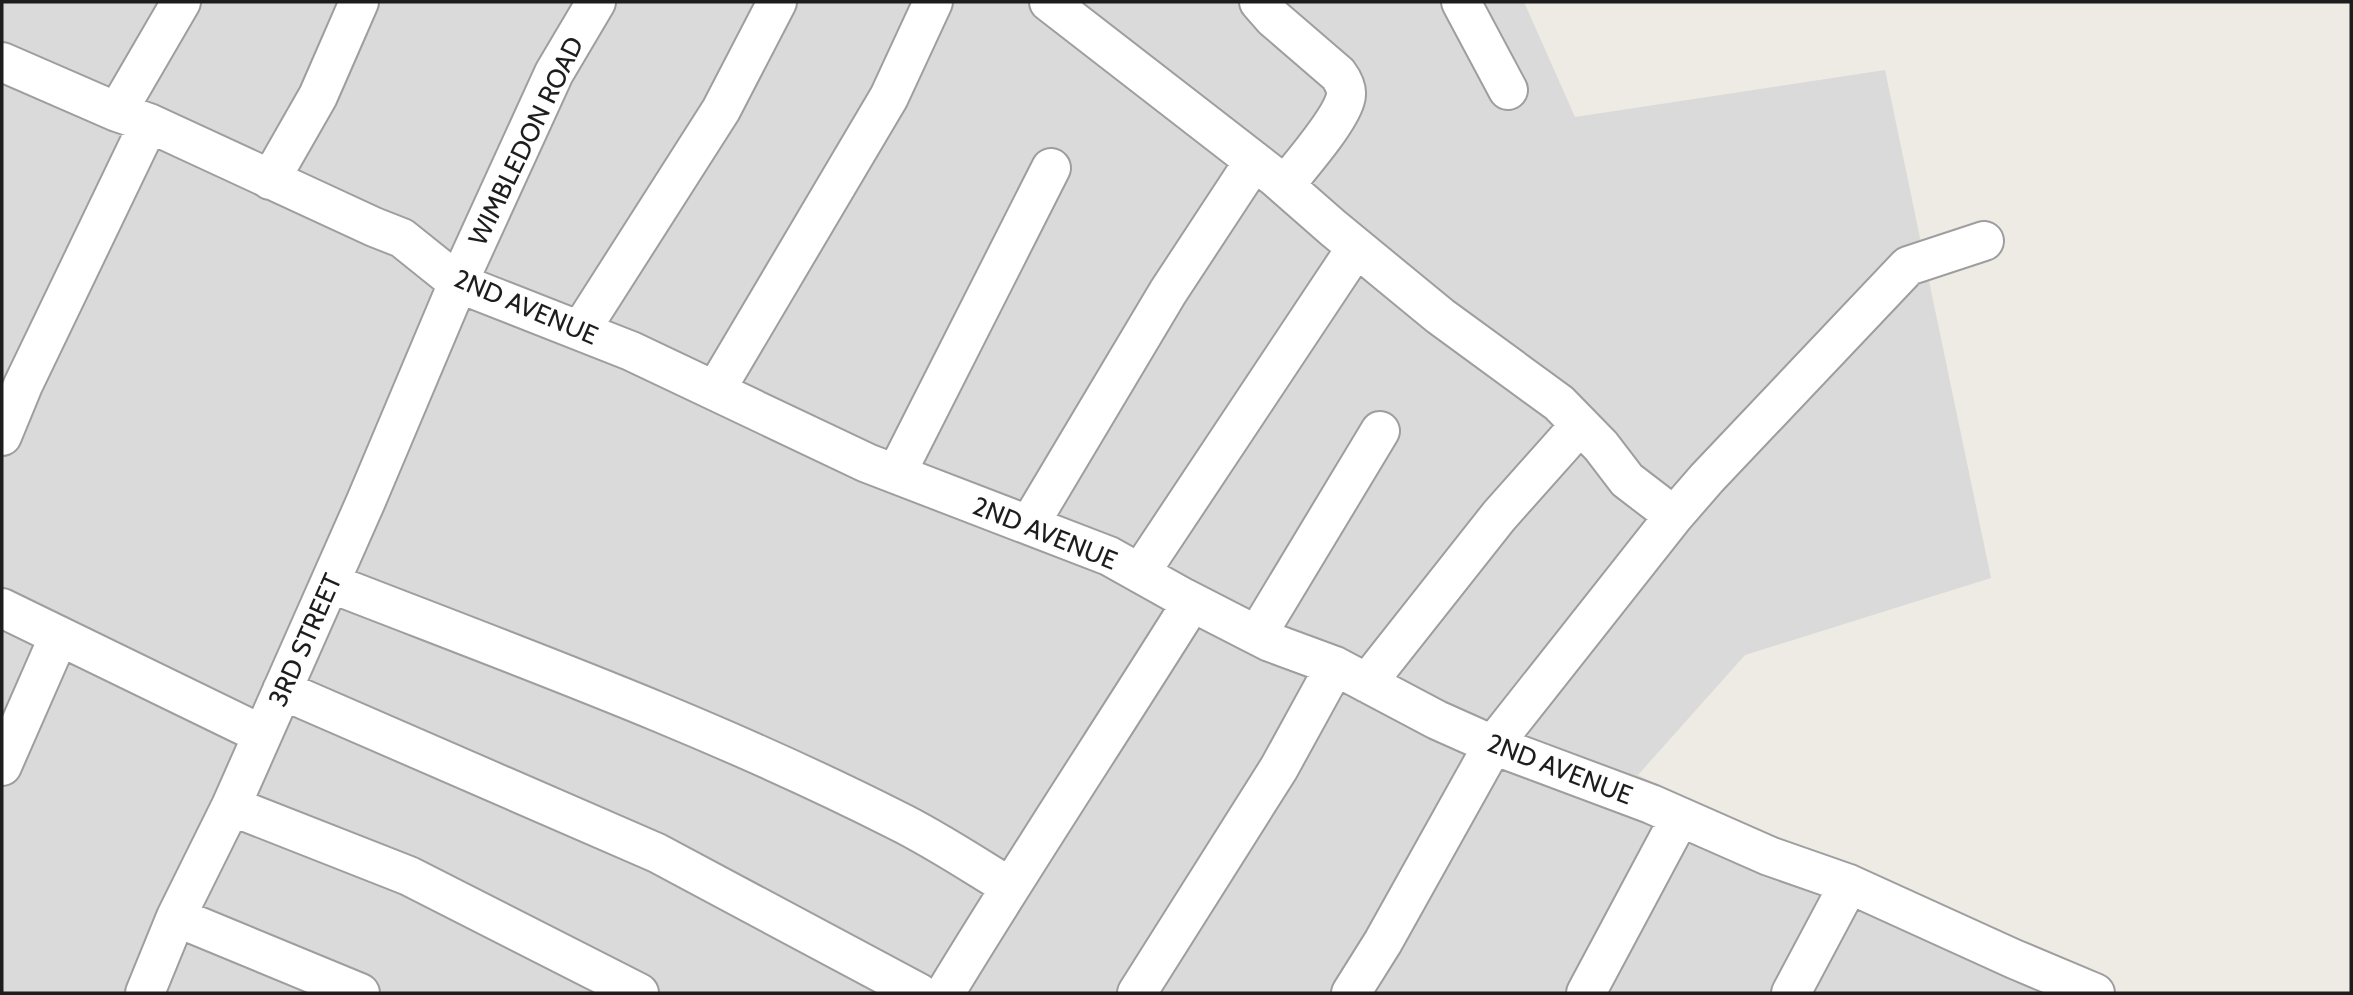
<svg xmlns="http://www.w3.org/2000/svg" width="2353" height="995" font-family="Cabin,sans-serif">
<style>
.residential{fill:#dadada}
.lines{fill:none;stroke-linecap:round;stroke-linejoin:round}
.minor-casing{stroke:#9e9e9e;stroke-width:42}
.minor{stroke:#fff;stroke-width:38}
.labels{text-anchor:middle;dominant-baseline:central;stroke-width:5;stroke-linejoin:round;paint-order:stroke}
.street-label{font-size:26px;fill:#1d1d1d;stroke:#fff}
</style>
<rect width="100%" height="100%" fill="#edebe4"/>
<!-- residential -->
<path class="residential" d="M 2,2 L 1524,2 L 1575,117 L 1885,70 L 1991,578 L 1745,655 L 1638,775 L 2081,993 L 2,993 Z"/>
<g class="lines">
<!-- minor casing -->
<g class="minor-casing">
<path id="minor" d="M 1049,2 L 1276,178 L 1333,228 L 1440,316 L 1559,403 L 1601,446 L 1627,480 L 1674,516
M 1259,2 L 1273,18 L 1338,74 C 1344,82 1348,91 1345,100 C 1338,123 1301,165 1285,185
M 1461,2 L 1508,90
M 2,62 L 117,112 L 149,123 L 374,227 L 402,238 L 458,283 L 631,351 L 867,463 L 1109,556 L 1184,598 L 1270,642 L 1335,666 L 1437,720 L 1493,745 L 1651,804 L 1769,856 L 1849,884 L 2014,959 L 2095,993
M 117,112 L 181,2
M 270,180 L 318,96 L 359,2
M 580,331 L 721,110 L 777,2
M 715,391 L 889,97 L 933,2
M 2,436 L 23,385 L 149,123
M 896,474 L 1051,168
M 1029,525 L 1168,292 L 1254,161
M 1140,573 L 1356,248
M 330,583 C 520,657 713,727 896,820 C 935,839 972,864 1010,887
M 2,608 L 261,734
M 1257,635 L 1380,431
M 1367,683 L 1499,516 L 1580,425
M 282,690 L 657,853 L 919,993
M 2,766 L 59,636
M 231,806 L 409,876 L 639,993
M 176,917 L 360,993
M 145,993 L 176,917 L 231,806 L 366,501 L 458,283 L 554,73 L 596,2
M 945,993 C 1025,861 1110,733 1192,602
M 1137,993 L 1279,768 L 1335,666
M 1351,993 L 1383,942 L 1493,745 L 1674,516 L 1707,478 L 1908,266 L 1984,241
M 1586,993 L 1680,817
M 1791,993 L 1849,884"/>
</g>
<!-- minor -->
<use href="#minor" class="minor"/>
</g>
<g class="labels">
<!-- street labels -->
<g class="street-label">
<text transform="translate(526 141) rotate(-64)">WIMBLEDON ROAD</text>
<text transform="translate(526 307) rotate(23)">2ND AVENUE</text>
<text transform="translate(1045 533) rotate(22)">2ND AVENUE</text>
<text transform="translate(305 640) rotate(-66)">3RD STREET</text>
<text transform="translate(1560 769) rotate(21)">2ND AVENUE</text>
</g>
</g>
<!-- border -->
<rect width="2353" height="995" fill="none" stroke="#1d1d1d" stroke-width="7"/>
</svg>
